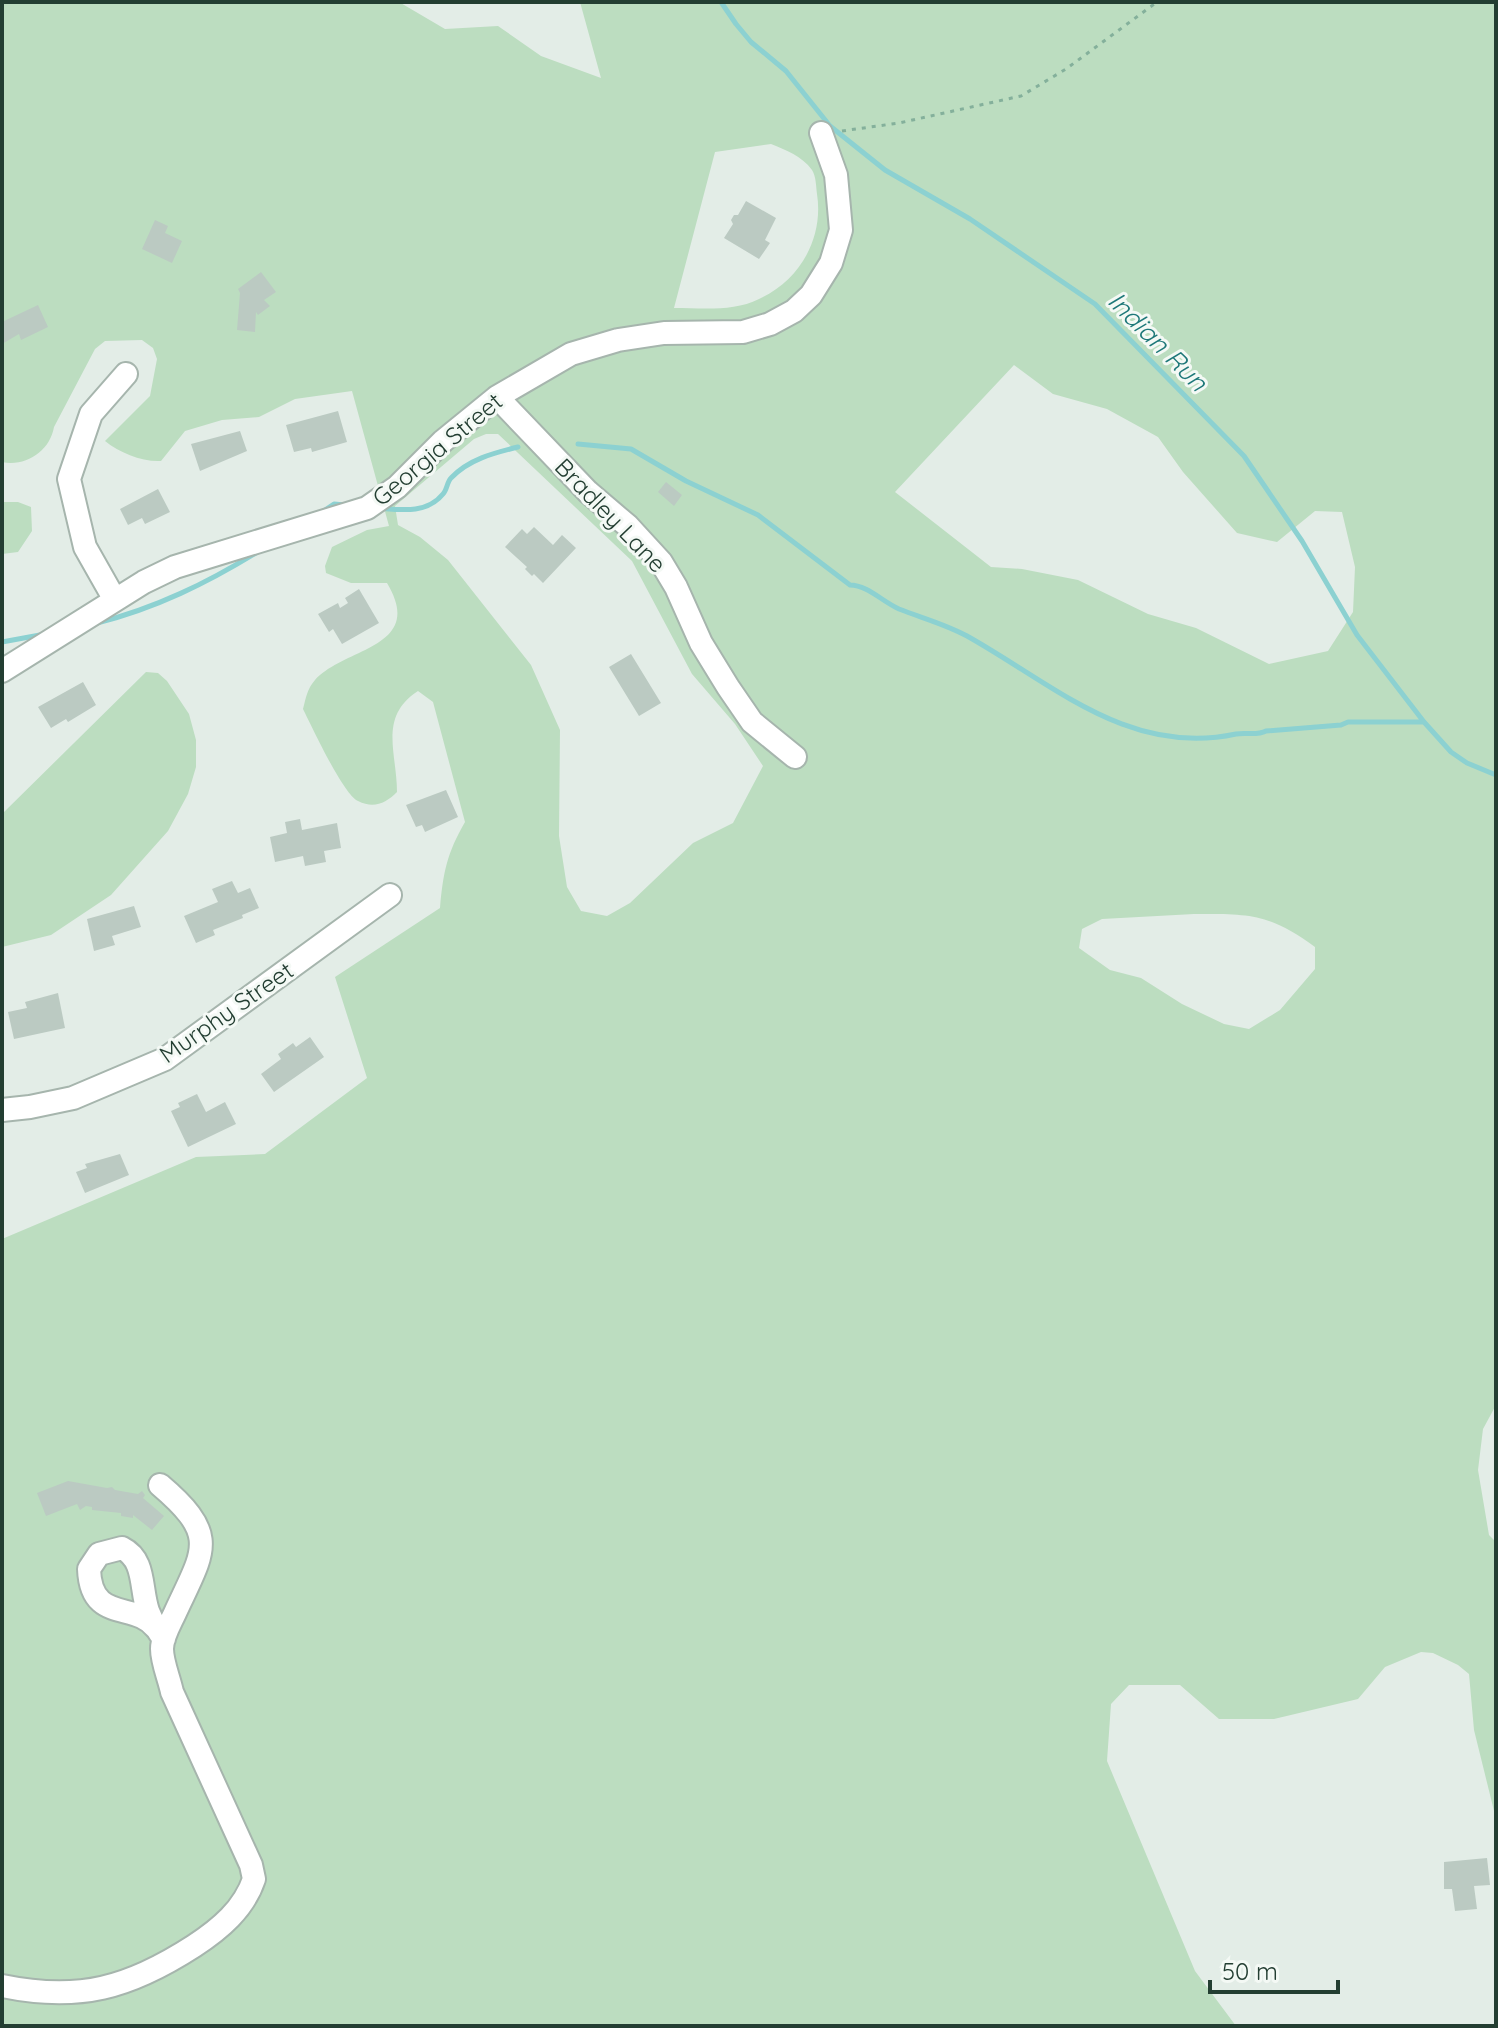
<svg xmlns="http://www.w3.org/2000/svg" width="1498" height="2028" font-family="Quicksand,sans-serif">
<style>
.green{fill:#bcddc0;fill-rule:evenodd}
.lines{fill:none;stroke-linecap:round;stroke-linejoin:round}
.stream{stroke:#8cd1d1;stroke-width:5}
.building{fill:#bbcac2}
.minor-casing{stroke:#a6b5ad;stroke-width:26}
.path{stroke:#84b09b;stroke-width:3;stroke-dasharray:4 6;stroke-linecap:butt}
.minor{stroke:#fff;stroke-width:22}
.labels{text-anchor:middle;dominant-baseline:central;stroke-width:6;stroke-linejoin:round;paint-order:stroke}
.street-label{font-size:24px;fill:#233e32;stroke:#f4f9f5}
.water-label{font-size:26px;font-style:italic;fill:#1e7879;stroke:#f4f9f5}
</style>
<rect width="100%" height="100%" fill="#e3ede7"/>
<!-- green -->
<path class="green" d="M 2,2 L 399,2 L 445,29 L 498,26 L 541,56 L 601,78 L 580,2 L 1496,2 L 1496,1405 L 1483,1429 L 1478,1470 L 1489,1535 L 1496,1542 L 1496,1819 L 1474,1730 L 1469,1674 L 1458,1665 L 1433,1653 L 1421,1652 L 1385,1667 L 1358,1699 L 1274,1719 L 1219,1719 L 1180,1685 L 1129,1685 L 1111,1704 L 1107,1761 L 1195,1971 L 1236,2026 L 2,2026 L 2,1239 L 196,1157 L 265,1154 L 367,1078 L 335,977 L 440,908 C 443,873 447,853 465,822 L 433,702 L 418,691 C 378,717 397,753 397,792 C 386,803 374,809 358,801 C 343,794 312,727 303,709 C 306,698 307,689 315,680 C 345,647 426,648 387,583 L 351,583 L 326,573 L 325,566 L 332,547 L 367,530 L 389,526 L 352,391 L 295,399 L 259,417 L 222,420 L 185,431 L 161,461 C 142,462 120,453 105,441 L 150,396 L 157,359 L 153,348 L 142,340 L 105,341 L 95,349 L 54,427 C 50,451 26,467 2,462 ZM 771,144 C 786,150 802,156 812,170 C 816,176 816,186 817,194 C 824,239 799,281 759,299 C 733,312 702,308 674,308 L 715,152 ZM 1014,365 L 1053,394 L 1107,409 L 1158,437 L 1183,472 L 1237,533 L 1277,542 L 1315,511 L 1342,512 L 1355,567 L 1353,612 L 1328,651 L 1269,664 L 1196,628 L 1148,614 L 1078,580 L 1022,569 L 991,567 L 895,492 ZM 486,434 L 498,434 L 632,561 L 692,674 L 735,724 L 763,766 L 733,823 L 693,843 L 630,903 L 607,916 L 581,911 L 567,887 L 559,836 L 560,730 L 531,665 L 448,560 L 420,537 L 398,525 L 395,506 L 474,439 ZM 1194,914 C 1250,914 1268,913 1315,947 L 1315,969 L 1280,1010 L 1249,1029 L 1224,1024 L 1182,1004 L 1141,978 L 1110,970 L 1079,948 L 1082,929 L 1102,919 Z
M 2,502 L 18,502 L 31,507 L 32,531 L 18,552 L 2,554 Z
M 146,672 L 158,673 L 167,681 L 189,714 L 196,740 L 196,767 L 188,794 L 168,831 L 111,895 L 51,935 L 2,947 L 2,814 Z"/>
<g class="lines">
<!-- stream -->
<path class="stream" d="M 721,2 L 736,24 L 751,42 L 786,71 L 830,126 L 885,170 L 970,219 L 1095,304 L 1244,456 L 1302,541 L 1357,635 L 1424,722 L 1451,752 L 1467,763 L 1496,775
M 578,444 L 631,449 L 686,481 L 758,515 L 850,585 C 867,585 883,602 899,609 C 922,618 945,624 967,636 C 1053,684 1129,757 1236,734 C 1247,732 1256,736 1266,731 L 1341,725 L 1348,722 L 1423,722
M 379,508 C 401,510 427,514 443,494 C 447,490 447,482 451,478 C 469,459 494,453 518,447
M 322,512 L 334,504 L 345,505
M 97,623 C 156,608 207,583 259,551
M 2,642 L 40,635"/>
</g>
<!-- building -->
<path class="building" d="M 746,201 L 776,218 L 765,240 L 770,243 L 759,259 L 724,238 L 733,224 L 731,220 L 734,215 L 738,215 Z
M 155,220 L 168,226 L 165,233 L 182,241 L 172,263 L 142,249 Z
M 261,272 L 276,292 L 264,300 L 270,306 L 258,315 L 256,312 L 255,332 L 237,330 L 240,293 L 238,289 Z
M 38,305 L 48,327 L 21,340 L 19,334 L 2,344 L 2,322 Z
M 338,411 L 347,442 L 312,452 L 311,448 L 294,452 L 286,425 Z
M 240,431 L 247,451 L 200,471 L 191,444 Z
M 666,482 L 682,495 L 674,506 L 658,492 Z
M 158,489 L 170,512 L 145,524 L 142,518 L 128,525 L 120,509 Z
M 534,527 L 553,545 L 562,535 L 576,548 L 543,583 L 534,574 L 532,576 L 525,569 L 527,567 L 505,547 L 522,529 L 527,534 Z
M 359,589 L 379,623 L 342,644 L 333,629 L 329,632 L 318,614 L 338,603 L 340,608 L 348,603 L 345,598 Z
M 631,654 L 661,703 L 639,716 L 609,667 Z
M 83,682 L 96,705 L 68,722 L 66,719 L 51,728 L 38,707 Z
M 446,790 L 458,817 L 425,832 L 422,825 L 416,827 L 406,805 Z
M 300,819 L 302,830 L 337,823 L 341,848 L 324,851 L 326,862 L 305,866 L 303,856 L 275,862 L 270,837 L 287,833 L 285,822 Z
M 232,881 L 238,893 L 250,888 L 259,908 L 242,915 L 243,918 L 213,930 L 215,935 L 196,943 L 184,916 L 218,902 L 212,889 Z
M 134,906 L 141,927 L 112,936 L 115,945 L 94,951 L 87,919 Z
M 58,993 L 65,1028 L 14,1039 L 8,1012 L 27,1008 L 25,1002 Z
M 310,1037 L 324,1057 L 274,1092 L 261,1074 L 281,1059 L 278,1054 L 293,1043 L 296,1047 Z
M 197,1094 L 206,1112 L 225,1102 L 236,1124 L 188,1147 L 171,1111 L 180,1107 L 178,1103 Z
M 120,1154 L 129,1175 L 85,1193 L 76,1172 L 87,1168 L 85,1164 Z
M 68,1481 L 107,1488 L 112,1487 L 115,1490 L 138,1494 L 142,1491 L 145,1495 L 143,1498 L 164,1516 L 152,1530 L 133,1515 L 133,1518 L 121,1516 L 121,1513 L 92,1510 L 92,1507 L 86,1506 L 80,1510 L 77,1504 L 46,1516 L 37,1493 Z
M 1487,1858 L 1490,1885 L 1474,1886 L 1477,1909 L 1455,1911 L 1452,1889 L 1444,1889 L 1444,1862 Z"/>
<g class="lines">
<!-- minor casing -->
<g class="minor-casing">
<path id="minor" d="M 497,397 L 588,492 L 628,526 L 661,562 L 676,587 L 701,643 L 728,687 L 752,722 L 795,757
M 115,600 L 85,547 L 69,479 L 91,414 L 126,374
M 2,671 L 144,582 L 175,567 L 367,508 L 397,487 L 443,441 L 497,397 L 571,354 L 618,340 L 664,333 L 743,332 L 770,324 L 794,311 L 811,295 L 831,263 L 841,230 L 836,175 L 821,133
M 2,1110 L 30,1107 L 73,1098 L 165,1059 L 390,895
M 156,1628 C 135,1601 91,1624 89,1569 L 99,1554 L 122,1548 C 146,1560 140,1588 148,1611 C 152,1621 157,1630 164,1639
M 2,1986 C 79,2002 129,1988 194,1946 C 220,1929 244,1909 254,1879 L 251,1865 L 172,1692 C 169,1678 162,1662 162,1649 C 162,1637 170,1624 175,1613 C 204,1550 220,1536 160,1485"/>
</g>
<!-- path -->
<path class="path" d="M 842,131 L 899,123 L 1021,96 L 1066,69 L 1157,2"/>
<!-- minor -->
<use href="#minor" class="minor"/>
</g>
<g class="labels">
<!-- street labels -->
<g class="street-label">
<text transform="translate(437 449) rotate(-40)">Georgia Street</text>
<text transform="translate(611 515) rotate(46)">Bradley Lane</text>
<text transform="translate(226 1012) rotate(-35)">Murphy Street</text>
</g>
<!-- water labels -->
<g class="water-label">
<text transform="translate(1158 341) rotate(45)">Indian Run</text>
</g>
</g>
<!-- border -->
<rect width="1498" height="2028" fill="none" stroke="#233e32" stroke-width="8"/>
<!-- scale -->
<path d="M1210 1980v12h128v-12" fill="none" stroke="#233e32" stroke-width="4"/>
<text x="1222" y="1980" font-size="24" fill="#233e32" stroke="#f4f9f5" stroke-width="6" paint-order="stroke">50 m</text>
</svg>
